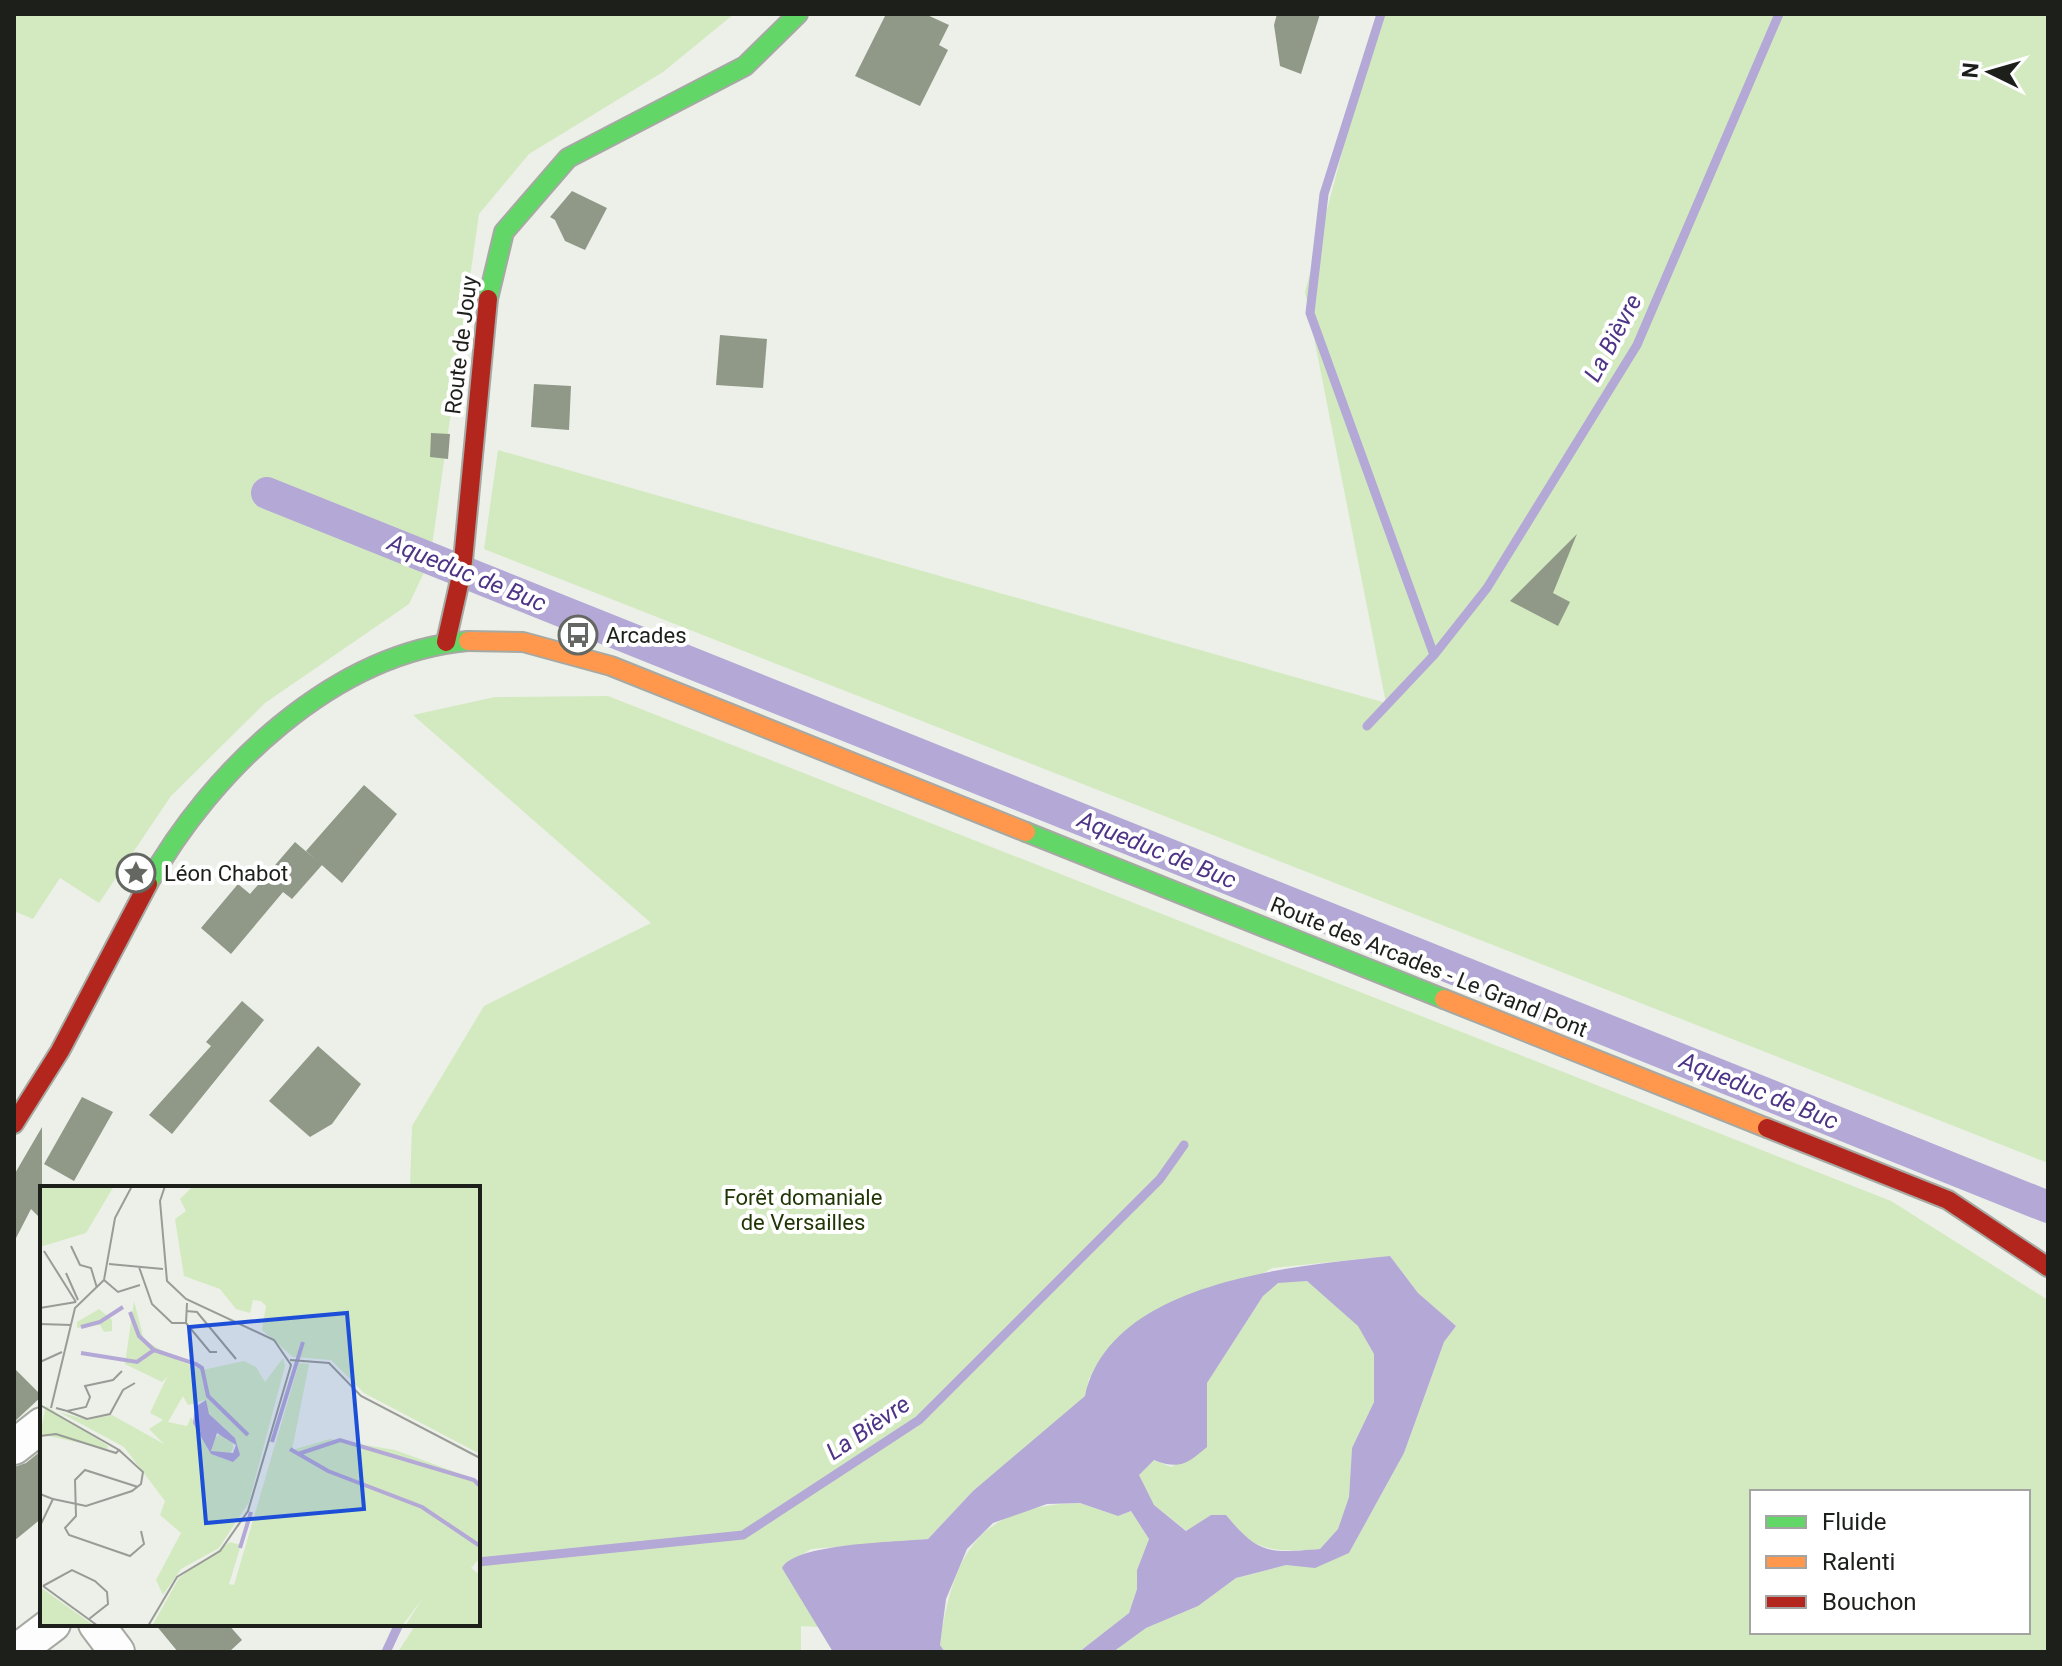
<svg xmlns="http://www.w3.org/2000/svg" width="2062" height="1666" font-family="Roboto,sans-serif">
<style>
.green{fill:#d3eac0;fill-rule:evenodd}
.water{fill:#b3a8d6;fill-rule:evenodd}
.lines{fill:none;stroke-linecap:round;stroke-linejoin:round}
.stream{stroke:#b3a8d6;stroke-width:9}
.canal{stroke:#b3a8d6;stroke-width:32}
.building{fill:#909888}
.street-casing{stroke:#a6a9a3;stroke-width:38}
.fast-casing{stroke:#a6a9a3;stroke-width:22}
.slow-casing{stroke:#a6a9a3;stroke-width:22}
.jam-casing{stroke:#a6a9a3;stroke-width:22}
.street{stroke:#fcfdfc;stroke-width:34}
.fast{stroke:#63d668;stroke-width:18}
.slow{stroke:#ff974d;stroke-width:18}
.jam{stroke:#b3261e;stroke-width:18}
.labels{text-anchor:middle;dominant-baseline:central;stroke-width:8;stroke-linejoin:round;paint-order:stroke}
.street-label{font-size:22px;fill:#1c1f1a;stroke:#fff}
.poi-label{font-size:22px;fill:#1c1f1a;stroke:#fff;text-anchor:start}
.park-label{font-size:22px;fill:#1f3503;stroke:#fff}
.water-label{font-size:24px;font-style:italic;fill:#4e3486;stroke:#fff}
.inset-river{fill:none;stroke:#b3a8d6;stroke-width:4}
.inset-road{fill:none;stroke:#999c96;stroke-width:2}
.view{fill:#1d4ed8;fill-opacity:0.15;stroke:#1d4ed8;stroke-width:4}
.inset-edge{fill:none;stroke:#1c1f1a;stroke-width:4}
</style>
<rect width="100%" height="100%" fill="#ecf0e8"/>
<!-- green -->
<path class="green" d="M 14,14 L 734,14 L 663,72 L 529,154 L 479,214 L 430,560 L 409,604 L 265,703 L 171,796 L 99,903 L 60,878 L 33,919 L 14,911 Z
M 1379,14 L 2048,14 L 2048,1163 L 484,549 L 498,450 L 1386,703 L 1305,292 Z
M 608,696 L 1891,1201 L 2048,1300 L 2048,1652 L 1113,1652 L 1146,1628 L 1198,1606 L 1236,1578 L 1286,1565 L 1315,1567 L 1349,1553 L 1404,1453 L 1444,1342 L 1456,1326 L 1418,1293 L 1390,1256 L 1272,1268 L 1089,1378 L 1086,1396 L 973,1491 L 928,1539 L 811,1549 L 782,1568 L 820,1627 L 801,1626 L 801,1652 L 398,1652 L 416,1624 L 478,1624 L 478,1188 L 410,1188 L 412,1126 L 484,1006 L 651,923 L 413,715 L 495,697 ZM 1752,1492 L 2028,1492 L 2028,1632 L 1752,1632 Z
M 1307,1281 L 1359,1326 L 1374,1354 L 1374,1402 L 1352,1448 L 1349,1497 L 1338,1529 L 1320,1549 C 1265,1554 1255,1547 1211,1515 L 1187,1531 L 1154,1505 L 1138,1475 L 1154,1460 L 1171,1467 L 1207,1447 L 1207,1383 L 1263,1296 L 1278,1282 Z
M 1080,1503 L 1118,1516 L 1131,1511 L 1149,1539 L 1137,1570 L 1137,1589 L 1129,1613 L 1079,1652 L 945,1652 L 940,1645 C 953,1551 979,1506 1080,1503 Z"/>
<!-- water -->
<path class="water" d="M 1390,1256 L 1418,1293 L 1456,1326 L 1444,1342 L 1404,1453 L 1349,1553 L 1315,1568 L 1286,1565 L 1236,1578 L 1198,1606 L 1146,1628 L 1113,1652 L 1079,1652 L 1129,1613 L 1137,1589 L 1137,1570 L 1149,1539 L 1131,1511 L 1118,1516 L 1080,1503 L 1047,1504 L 993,1523 L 967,1549 L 946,1599 L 940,1645 L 945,1652 L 833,1652 L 782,1568 C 795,1543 898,1542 928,1539 L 973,1491 L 1085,1396 C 1110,1280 1295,1266 1390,1256 ZM 1307,1281 L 1358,1326 L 1374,1354 L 1374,1402 L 1352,1448 L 1349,1497 L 1338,1529 L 1320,1549 C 1269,1553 1259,1555 1226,1515 L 1211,1515 L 1186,1531 L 1154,1505 L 1139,1475 L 1154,1460 C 1179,1470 1187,1464 1207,1447 L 1207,1383 L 1263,1296 L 1278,1283 Z"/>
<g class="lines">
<!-- stream -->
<path class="stream" d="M 1381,14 L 1324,194 L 1310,313 L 1434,655
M 1367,726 L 1434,655 L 1487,588 L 1637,345 L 1779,14
M 478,1562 L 743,1535 L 919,1420 L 1160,1179 L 1184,1145
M 386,1652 L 399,1624"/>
<!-- canal -->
<path class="canal" d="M 267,493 L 2048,1207"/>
</g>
<!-- building -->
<path class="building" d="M 886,14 L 925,14 L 949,25 L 939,45 L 948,50 L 920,106 L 855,76 Z
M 1277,14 L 1320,14 L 1301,74 L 1280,66 L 1274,25 Z
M 572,191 L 607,208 L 585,250 L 565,241 L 555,220 L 550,217 Z
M 720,335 L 767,339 L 763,388 L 716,385 Z
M 534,384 L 571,386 L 569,430 L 531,427 Z
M 431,433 L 450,434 L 448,459 L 430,457 Z
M 1577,534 L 1553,593 L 1570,602 L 1558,626 L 1510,601 Z
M 364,785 L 397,814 L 342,883 L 306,851 Z
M 295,842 L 322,865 L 292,899 L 283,892 L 231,954 L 201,928 L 238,884 L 250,894 Z
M 242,1001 L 264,1020 L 172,1134 L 149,1115 L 211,1046 L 206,1042 Z
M 318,1046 L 361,1084 L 332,1124 L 310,1137 L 269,1101 Z
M 82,1097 L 113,1112 L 74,1181 L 44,1164 Z
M 42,1127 L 42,1220 L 31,1209 L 14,1242 L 14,1175 Z
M 14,1368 L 42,1396 L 14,1422 Z
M 42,1450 L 42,1518 L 14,1541 L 14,1467 L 26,1463 Z
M 155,1624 L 228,1624 L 242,1640 L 229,1652 L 178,1652 Z"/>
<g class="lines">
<!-- street casing -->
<g class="street-casing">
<path id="street" d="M 14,1447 L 42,1425
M 96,1624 L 117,1652
M 16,1652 L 53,1624"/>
</g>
<!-- fast casing -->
<g class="fast-casing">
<path id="fast" d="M 488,299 L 504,232 L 568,158 L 745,66 L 798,14
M 1026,832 L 1444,999
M 148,884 C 211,771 333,653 468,641"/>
</g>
<!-- slow casing -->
<g class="slow-casing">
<path id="slow" d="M 468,641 L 523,642 L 611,666 L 1026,832
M 1444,999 L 1767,1128"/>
</g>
<!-- jam casing -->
<g class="jam-casing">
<path id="jam" d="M 446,642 L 462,571 L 488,299
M 14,1124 L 60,1051 L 148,884
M 1767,1128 L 1948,1200 L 2048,1267"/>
</g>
<!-- street -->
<use href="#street" class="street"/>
<!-- fast -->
<use href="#fast" class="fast"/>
<!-- slow -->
<use href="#slow" class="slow"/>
<!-- jam -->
<use href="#jam" class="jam"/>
</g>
<!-- icons -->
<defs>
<g id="bus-ring" transform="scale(2)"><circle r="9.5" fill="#fff" stroke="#656862" stroke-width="1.5"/><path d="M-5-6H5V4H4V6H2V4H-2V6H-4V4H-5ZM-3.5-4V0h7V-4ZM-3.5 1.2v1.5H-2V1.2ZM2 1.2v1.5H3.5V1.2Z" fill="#656862"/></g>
<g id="sight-ring" transform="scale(2)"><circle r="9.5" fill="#fff" stroke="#656862" stroke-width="1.5"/><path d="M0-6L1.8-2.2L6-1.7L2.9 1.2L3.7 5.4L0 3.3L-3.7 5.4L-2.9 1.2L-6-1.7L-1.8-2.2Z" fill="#656862"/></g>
</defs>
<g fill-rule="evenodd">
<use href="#bus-ring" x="578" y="635"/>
<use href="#sight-ring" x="136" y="873"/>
</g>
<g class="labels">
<!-- street labels -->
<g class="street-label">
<text transform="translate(461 345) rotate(-83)">Route de Jouy</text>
<text transform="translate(1429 967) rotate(22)">Route des Arcades - Le Grand Pont</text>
</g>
<!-- poi labels -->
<g class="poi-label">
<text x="606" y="635">Arcades</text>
<text x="164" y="873">Léon Chabot</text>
</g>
<!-- park labels -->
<g class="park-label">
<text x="803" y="1197">Forêt domaniale<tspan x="803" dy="25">de Versailles</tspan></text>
</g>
<!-- water labels -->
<g class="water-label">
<text transform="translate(1613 338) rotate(-62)">La Bièvre</text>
<text transform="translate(467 573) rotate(22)">Aqueduc de Buc</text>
<text transform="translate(1157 850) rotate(22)">Aqueduc de Buc</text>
<text transform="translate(1759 1091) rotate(22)">Aqueduc de Buc</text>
<text transform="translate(868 1428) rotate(-34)">La Bièvre</text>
</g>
</g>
<!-- overview -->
<g transform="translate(40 1186)">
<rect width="440" height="440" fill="#ecf0e8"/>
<path d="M 0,0 L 74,0 L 46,47 L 0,61 ZM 153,0 L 440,0 L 440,268 L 324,207 L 291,174 L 253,171 L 222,144 L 226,120 L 221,115 L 213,114 L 210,127 L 196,123 L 180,103 L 144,90 L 135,33 L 146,25 L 140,13 ZM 94,115 L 104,154 L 138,174 L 162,184 L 204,175 L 216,181 L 225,196 L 243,172 L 245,180 L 209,316 L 179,362 L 141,383 L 123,409 L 116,394 L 141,347 L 120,329 L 125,315 L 84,261 L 19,226 L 48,234 L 72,229 L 124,258 L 109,243 L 123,234 L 110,227 L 127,191 L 122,196 L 85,178 ZM 143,210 L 148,219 L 165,214 L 169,228 L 195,252 L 199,269 L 193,276 L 171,268 L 151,231 L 147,240 L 128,236 ZM 59,123 L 72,134 L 72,145 L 64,146 L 60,139 L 37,142 L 37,136 ZM 259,177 L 269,178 L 252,264 L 290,253 L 355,264 L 440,295 L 440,372 L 431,382 L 440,389 L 440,440 L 365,440 L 382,413 L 362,440 L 112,440 L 139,392 L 190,356 L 201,359 L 189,398 L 194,399 ZM 6,220 L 68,260 L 67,263 L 0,248 ZM171 260a11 11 0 1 1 22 0a11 11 0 1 1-22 0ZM 0,401 L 49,436 L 55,440 L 0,440 Z" fill="#d3eac0" fill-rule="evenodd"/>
<path d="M 166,214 L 169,228 L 195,252 L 200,269 L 193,276 L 171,268 L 153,237 L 155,221 ZM 177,247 L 196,259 L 193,267 L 171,265 Z" fill="#b3a8d6" fill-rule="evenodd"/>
<path class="inset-river" d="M 90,126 L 99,150 L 114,164M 41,141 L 60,136 L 83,121M 41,167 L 97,176 L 114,164 L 156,178 L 162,182 L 168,210 L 208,249M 232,256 L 263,156M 250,263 L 288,285 L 382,321 L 440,360M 258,268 L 300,254 L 434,294 L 440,300M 200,362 L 211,326"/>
<path class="inset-road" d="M 31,60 L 40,79 L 51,82 L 57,102M 4,65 L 36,116M 69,78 L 123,83M 99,81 L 112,118 L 132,137 L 146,137 L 147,117M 26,87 L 38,114M 64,94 L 78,106 L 100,99M 0,122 L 36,116M 146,125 L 157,126 L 196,173M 146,137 L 170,166 L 177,166M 0,138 L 31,139M 250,174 L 289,177 L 321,210 L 440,272M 0,176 L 22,166M 0,219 L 79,264 L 76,267 L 16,248 L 0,250M 11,222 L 35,122 L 64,94 L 75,32 L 92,0M 16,222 L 27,225 L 46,221 L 50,211 L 45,200 L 73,194 L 82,185M 27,225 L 47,233 L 70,228 L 83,204 L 95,197M 98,301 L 45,284 L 35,294 L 36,330 L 25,342 L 29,349 L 90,370 L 104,358 L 101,345M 0,308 L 13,313 L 0,340M 13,313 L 46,320 L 92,305 L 101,298 L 103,286 L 79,264M 3,400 L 32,384 L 55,395 L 67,406 L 68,418 L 49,433M 3,400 L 58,440M 108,440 L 137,391 L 180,365 L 208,325 L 251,179 L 234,154 L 146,113 L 127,95 L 120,15 L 125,0"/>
<path class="view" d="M 307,127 L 324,323 L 166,337 L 149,141 Z"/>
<rect width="440" height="440" class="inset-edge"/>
</g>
<!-- border -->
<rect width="2062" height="1666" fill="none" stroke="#1c1f1a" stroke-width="32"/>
<!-- legend -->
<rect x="1750" y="1490" width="280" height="144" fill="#ffffff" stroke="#a4a5a3" stroke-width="2"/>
<rect x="1766" y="1516" width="40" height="12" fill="#63d668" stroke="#a4a5a3" stroke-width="2"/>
<text x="1822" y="1530" font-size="24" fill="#1c1f1a">Fluide</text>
<rect x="1766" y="1556" width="40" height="12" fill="#ff974d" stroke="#a4a5a3" stroke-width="2"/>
<text x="1822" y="1570" font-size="24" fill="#1c1f1a">Ralenti</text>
<rect x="1766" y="1596" width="40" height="12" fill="#b3261e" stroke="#a4a5a3" stroke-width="2"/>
<text x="1822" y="1610" font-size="24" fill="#1c1f1a">Bouchon</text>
<!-- north arrow -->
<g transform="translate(1990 72) rotate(275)" stroke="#ffffff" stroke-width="6" paint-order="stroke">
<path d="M0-6L14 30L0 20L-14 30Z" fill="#1c1f1a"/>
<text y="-12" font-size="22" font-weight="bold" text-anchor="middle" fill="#1c1f1a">N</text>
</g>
</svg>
